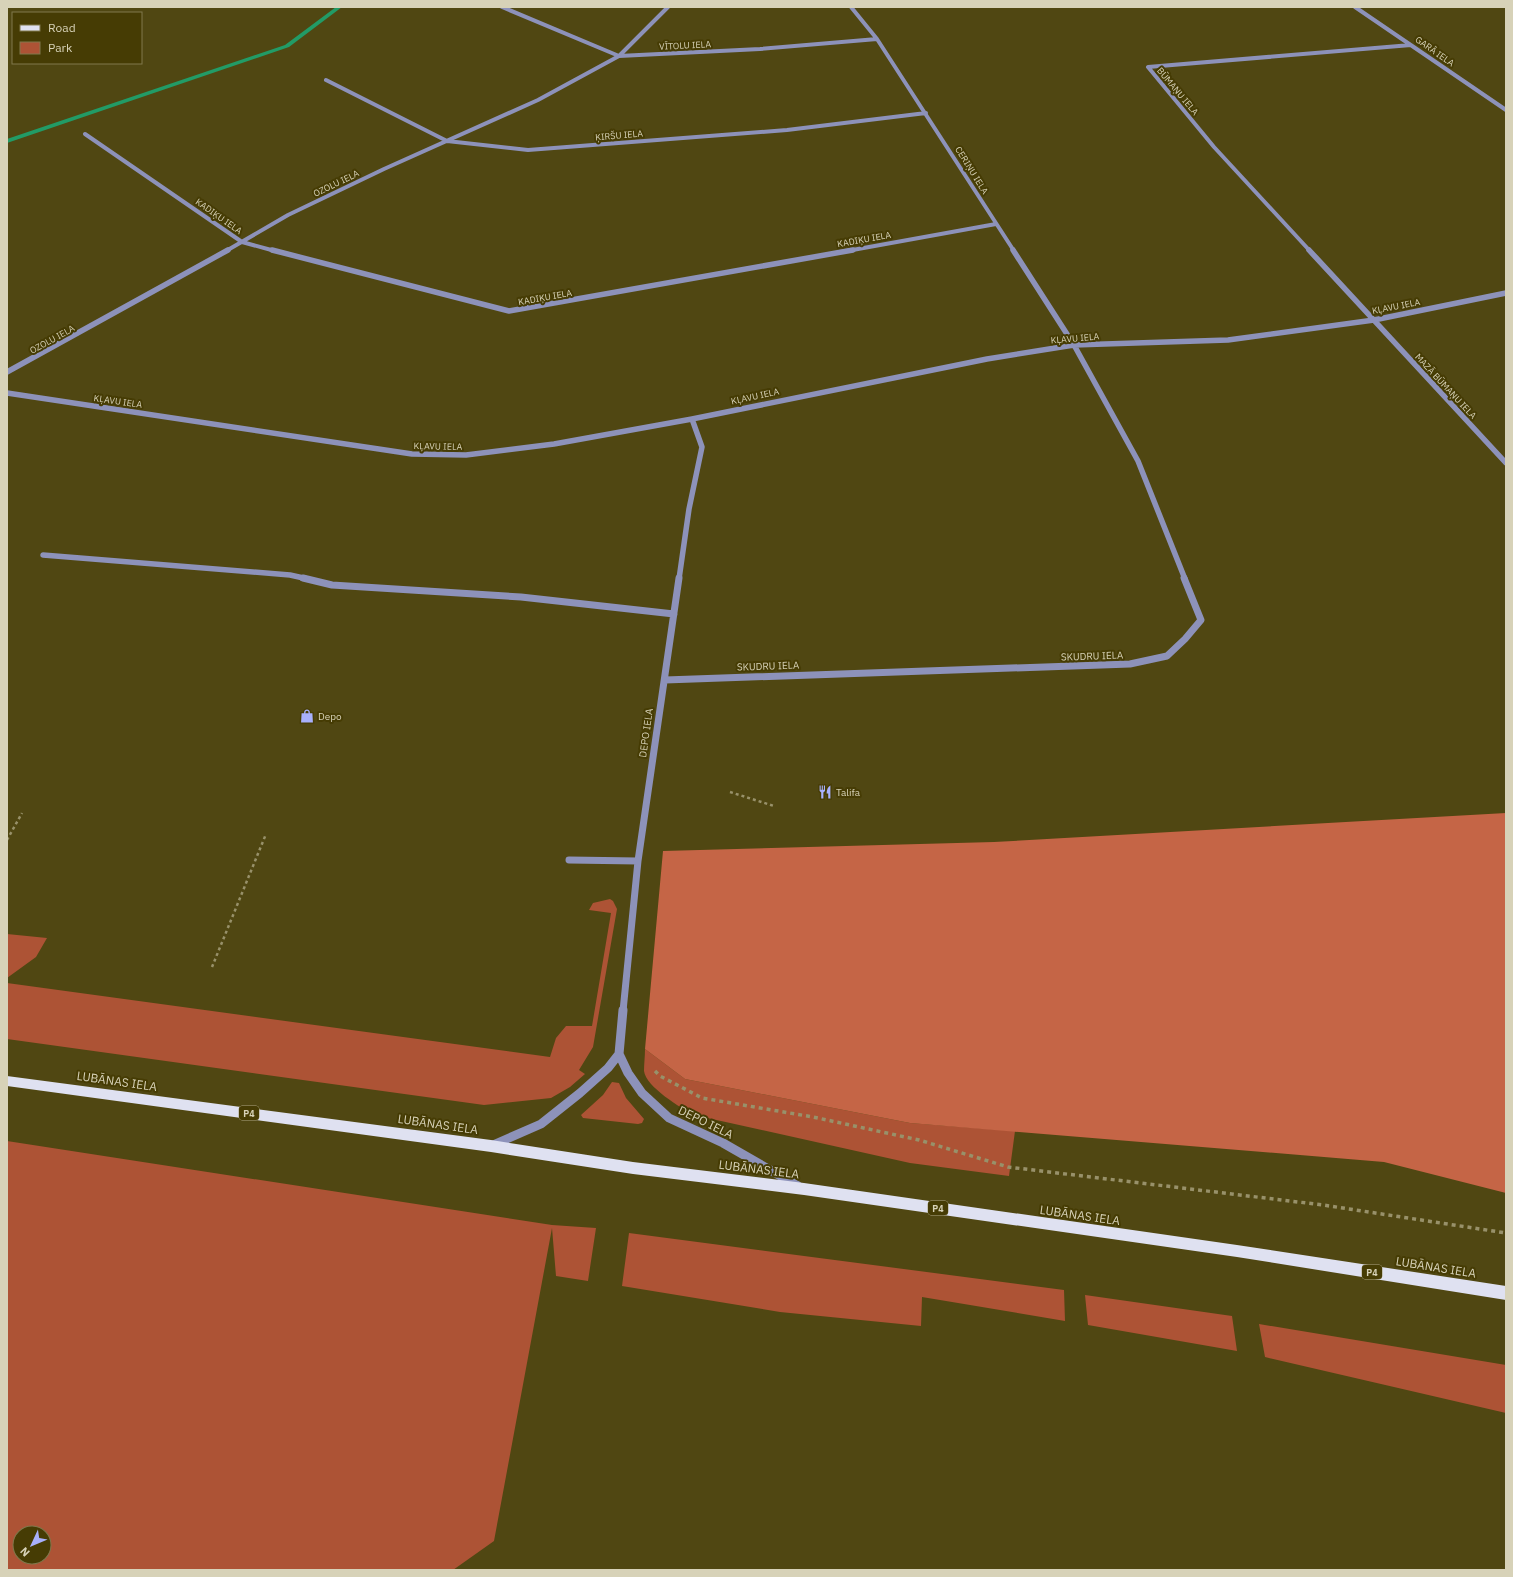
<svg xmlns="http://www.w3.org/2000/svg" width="1513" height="1577" font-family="'IBM Plex Sans',sans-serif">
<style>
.green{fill:#ad5335;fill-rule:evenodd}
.forest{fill:#c56546}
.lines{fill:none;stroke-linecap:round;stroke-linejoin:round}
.stream{fill:#229b66;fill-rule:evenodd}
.path-far1{stroke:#98916a;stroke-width:2.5;stroke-dasharray:3 3;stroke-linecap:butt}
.path{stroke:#98916a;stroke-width:3.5;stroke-dasharray:4 4;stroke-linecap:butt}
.minor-far3{stroke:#8d92ba;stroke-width:4}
.minor-far2{stroke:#8d92ba;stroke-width:5.5}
.minor-far1{stroke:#8d92ba;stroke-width:7}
.minor{stroke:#8d92ba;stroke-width:9}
.major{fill:#dfe1f1;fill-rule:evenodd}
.labels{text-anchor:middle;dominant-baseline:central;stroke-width:4;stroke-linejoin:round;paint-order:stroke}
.far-street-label{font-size:9px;fill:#d7d2b8;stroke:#463c04}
.shield{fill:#463c04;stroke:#aca582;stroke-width:1}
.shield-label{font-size:9px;font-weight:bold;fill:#d7d2b8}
.street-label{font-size:10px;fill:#d7d2b8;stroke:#463c04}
.poi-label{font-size:10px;fill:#d7d2b8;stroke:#463c04;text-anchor:start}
.near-street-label{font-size:12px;fill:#d7d2b8;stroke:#463c04}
</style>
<rect width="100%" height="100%" fill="#504712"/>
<!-- green -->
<path class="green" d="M 610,899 L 613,901 L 617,909 L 593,1047 L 579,1070 L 585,1074 L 570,1087 L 551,1098 L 484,1105 L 7,1039 L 7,983 L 550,1057 L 556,1038 L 566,1026 L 592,1026 L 611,913 L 589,910 L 593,903 Z
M 7,934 L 47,938 L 36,957 L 7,978 Z
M 645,1049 L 685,1079 L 910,1123 L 1015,1131 L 1009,1176 L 910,1163 L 694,1115 C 681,1108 646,1087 644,1071 C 644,1064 645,1056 645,1049 Z
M 612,1082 L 619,1083 L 626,1098 L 644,1119 L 642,1123 L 638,1124 L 583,1118 L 581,1115 L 603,1095 Z
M 7,1141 L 552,1225 L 596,1228 L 588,1281 L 556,1276 L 552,1228 L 494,1541 L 453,1570 L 7,1570 ZM 20,1533 L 44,1533 L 44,1557 L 20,1557 Z
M 629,1233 L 1064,1290 L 1065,1321 L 922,1297 L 921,1326 L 780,1312 L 622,1286 Z
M 1085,1295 L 1232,1316 L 1237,1351 L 1088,1325 Z
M 1259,1324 L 1506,1365 L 1506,1413 L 1265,1357 Z"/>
<!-- forest -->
<path class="forest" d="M 1506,813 L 1506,1193 L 1384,1162 L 910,1123 L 685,1079 L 645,1049 L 663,851 L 994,842 Z"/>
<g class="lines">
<!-- stream -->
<path class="stream" d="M 336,7 L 342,7 L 289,47 L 7,143 L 7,139 L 285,45 Z"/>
<!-- path-far1 -->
<path class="path-far1" d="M 730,792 L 774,806
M 7,840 L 22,813
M 212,967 L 266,834"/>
<!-- path -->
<path class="path" d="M 655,1071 L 660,1076 L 702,1098 L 813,1117 L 919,1140 L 1008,1167 L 1323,1205 L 1506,1233"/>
<!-- minor-far3 -->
<path class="minor-far3" d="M 502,7 L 619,56 L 760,49 L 877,39
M 851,7 L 877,39 L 1014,251
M 1355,7 L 1506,110
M 326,80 L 447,141 L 528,150 L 787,130 L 926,113
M 85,134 L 242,242 L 275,251
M 226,251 L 288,215 L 384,169 L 538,100 L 619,56 L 668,7
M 847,251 L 996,224
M 1310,251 L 1214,147 L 1148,67 L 1411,45"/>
<!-- minor-far2 -->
<path class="minor-far2" d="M 272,250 L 509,311 L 853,250
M 1013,250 L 1074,345 L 1138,461 L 1185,579
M 1309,250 L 1506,463
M 7,372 L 228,250
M 7,393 L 412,454 L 466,455 L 554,444 L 692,419 L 987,359 L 1074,345 L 1228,340 L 1374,320 L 1506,293
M 43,555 L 290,575 L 308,579
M 679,579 L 689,509 L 702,447 L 692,419"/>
<!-- minor-far1 -->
<path class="minor-far1" d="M 303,578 L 332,585 L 521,597 L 674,614
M 665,680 L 1130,664 L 1167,656 L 1185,639 L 1201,620 L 1184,578
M 569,860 L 638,861
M 623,1011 L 638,861 L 679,578"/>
<!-- minor -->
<path class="minor" d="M 623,1010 L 619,1054 L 628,1073 L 642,1093 L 669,1118 L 723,1143 L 798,1186
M 493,1145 L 541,1124 L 580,1093 L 608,1068 L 619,1054"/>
<!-- major -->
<path class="major" d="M 7,1076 L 491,1140 L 633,1162 L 804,1183 L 1237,1245 L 1506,1286 L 1506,1300 L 1237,1257 L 804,1195 L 633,1174 L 491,1152 L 7,1086 Z"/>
</g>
<!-- icons -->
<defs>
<g id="shop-bare" transform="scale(1.08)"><path d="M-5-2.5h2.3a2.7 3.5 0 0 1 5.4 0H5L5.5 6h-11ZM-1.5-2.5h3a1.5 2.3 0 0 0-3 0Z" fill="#a8b0fc" stroke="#463c04" stroke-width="2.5" paint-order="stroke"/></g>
<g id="restaurant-bare" transform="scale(1.08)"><path d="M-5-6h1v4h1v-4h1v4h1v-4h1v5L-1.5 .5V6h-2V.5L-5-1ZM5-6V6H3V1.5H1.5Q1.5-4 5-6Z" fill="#a8b0fc" stroke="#463c04" stroke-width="2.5" paint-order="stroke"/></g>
</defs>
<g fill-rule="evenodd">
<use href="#shop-bare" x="307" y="716"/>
<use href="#restaurant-bare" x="825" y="792"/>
</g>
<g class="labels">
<!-- far-street labels -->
<g class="far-street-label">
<text transform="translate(685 45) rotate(-3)">VĪTOLU IELA</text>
<text transform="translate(1435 51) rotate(35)">GARĀ IELA</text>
<text transform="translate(1178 91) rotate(50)">BŪMAŅU IELA</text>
<text transform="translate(619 135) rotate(-5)">ĶIRŠU IELA</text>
<text transform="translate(972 170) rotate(58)">CERIŅU IELA</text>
<text transform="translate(336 183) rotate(-26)">OZOLU IELA</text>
<text transform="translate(219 216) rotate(35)">KADIĶU IELA</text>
<text transform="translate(864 239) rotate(-10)">KADIĶU IELA</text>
<text transform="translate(545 297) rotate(-10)">KADIĶU IELA</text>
<text transform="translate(1396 306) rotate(-11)">KĻAVU IELA</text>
<text transform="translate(1075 338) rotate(-5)">KĻAVU IELA</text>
<text transform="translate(52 339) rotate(-29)">OZOLU IELA</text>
<text transform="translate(1446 386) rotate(47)">MAZĀ BŪMAŅU IELA</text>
<text transform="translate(755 396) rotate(-12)">KĻAVU IELA</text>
<text transform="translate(118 401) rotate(8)">KĻAVU IELA</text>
<text transform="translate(438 446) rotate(1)">KĻAVU IELA</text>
</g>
<!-- shield labels -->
<g class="shield">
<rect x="239" y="1106" width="20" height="14" rx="3"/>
<rect x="928" y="1201" width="20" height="14" rx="3"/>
<rect x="1362" y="1265" width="20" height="14" rx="3"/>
</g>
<g class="shield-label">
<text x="249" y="1113">P4</text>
<text x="938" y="1208">P4</text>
<text x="1372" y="1272">P4</text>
</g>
<!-- street labels -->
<g class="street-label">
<text transform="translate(1092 656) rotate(-2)">SKUDRU IELA</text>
<text transform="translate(768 666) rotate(-2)">SKUDRU IELA</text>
<text transform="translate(646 733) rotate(-82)">DEPO IELA</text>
</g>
<!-- poi labels -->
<g class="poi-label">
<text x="318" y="716">Depo</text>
<text x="836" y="792">Talifa</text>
</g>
<!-- near-street labels -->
<g class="near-street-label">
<text transform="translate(117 1081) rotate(8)">LUBĀNAS IELA</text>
<text transform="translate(706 1122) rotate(26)">DEPO IELA</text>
<text transform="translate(438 1124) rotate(8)">LUBĀNAS IELA</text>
<text transform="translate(759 1169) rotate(7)">LUBĀNAS IELA</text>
<text transform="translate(1080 1215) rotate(8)">LUBĀNAS IELA</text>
<text transform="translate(1436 1267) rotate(9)">LUBĀNAS IELA</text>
</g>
</g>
<!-- border -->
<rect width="1513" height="1577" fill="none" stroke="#d7d2b8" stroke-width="16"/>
<!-- legend -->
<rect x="12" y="12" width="130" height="52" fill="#463c04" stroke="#80784c"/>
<rect x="20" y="25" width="20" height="6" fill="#dfe1f1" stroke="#80784c"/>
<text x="48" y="32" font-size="12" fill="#d7d2b8">Road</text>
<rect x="20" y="42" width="20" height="12" fill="#ad5335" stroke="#80784c"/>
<text x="48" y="52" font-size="12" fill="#d7d2b8">Park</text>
<!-- north arrow -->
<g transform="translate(32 1545) rotate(226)"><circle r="19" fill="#463c04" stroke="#80784c"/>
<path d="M0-3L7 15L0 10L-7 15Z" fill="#a8b0fc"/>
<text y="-6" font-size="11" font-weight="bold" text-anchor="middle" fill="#d7d2b8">N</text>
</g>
</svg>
